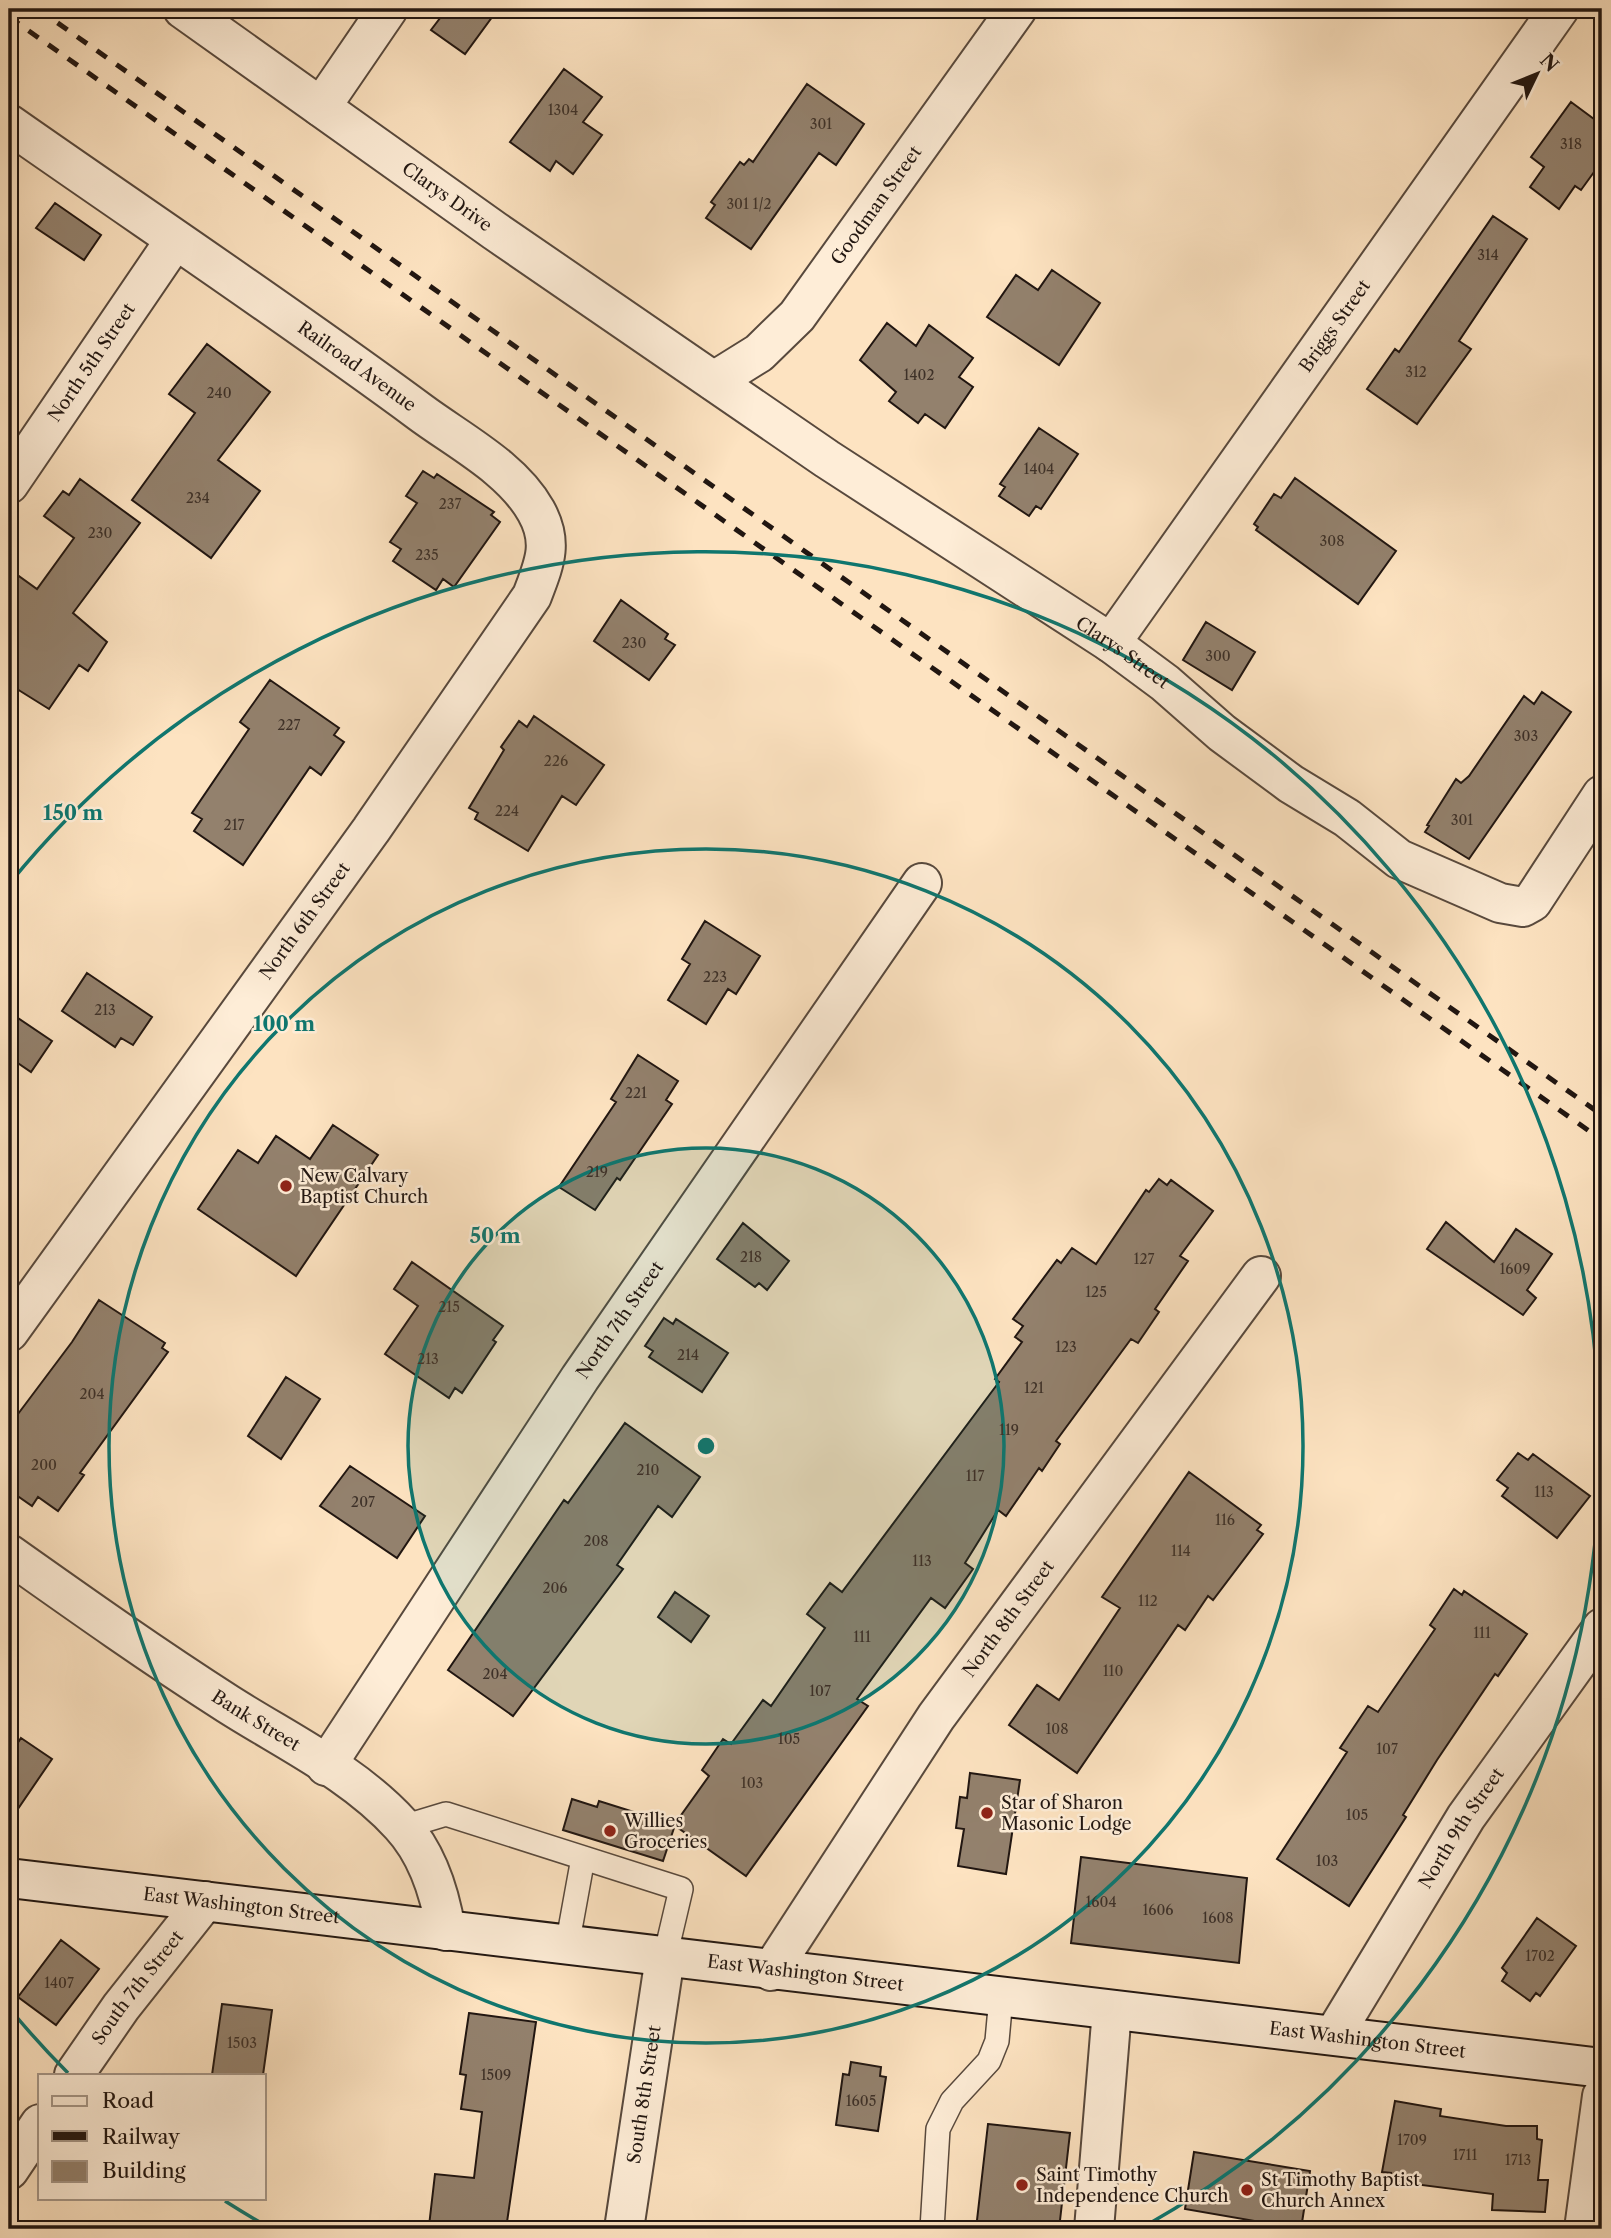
<svg xmlns="http://www.w3.org/2000/svg" width="1611" height="2238" font-family="'Libre Caslon Text',serif">
<style>
.building{fill:#93816d;stroke:#211611;stroke-width:2}
.lines{fill:none;stroke-linecap:round;stroke-linejoin:round}
.service-casing{stroke:#58493d;stroke-width:26}
.minor-casing{stroke:#58493d;stroke-width:42}
.secondary-casing{stroke:#211611;stroke-width:42}
.service{stroke:#feedd7;stroke-width:23}
.minor{stroke:#feedd7;stroke-width:38}
.secondary{stroke:#feedd7;stroke-width:38}
.rail{stroke:#211611;stroke-width:5;stroke-dasharray:12 12;stroke-linecap:butt}
.ring{fill:none;stroke:#0f766e;stroke-width:3.5}
.poi-dot{fill:#8f2418;stroke:#feedd7;stroke-width:2.5}
.labels{text-anchor:middle;dominant-baseline:central;stroke-width:5;stroke-linejoin:round;paint-order:stroke}
.number-label{font-size:14px;fill:#3e3128}
.street-label{font-size:18px;fill:#211611;stroke:#feedd7}
.poi-label{font-size:18px;fill:#211611;stroke:#feedd7;text-anchor:start}
.centre{fill:#0f766e;stroke:#feedd7;stroke-width:3.5}
.ring-label{font-size:21px;text-anchor:middle;font-weight:bold;fill:#0f766e;stroke:#feedd7;stroke-width:5;stroke-linejoin:round;paint-order:stroke}
</style>
<rect width="100%" height="100%" fill="#fde3c1"/>
<filter id="stains"><feTurbulence type="fractalNoise" baseFrequency=".00286" numOctaves="4"/><feColorMatrix values="0 0 0 0 .2 0 0 0 0 .09 0 0 0 0 .02 0 0 0 .5 -.17"/></filter>
<radialGradient id="worn" r=".72"><stop offset=".6" stop-color="#630" stop-opacity="0"/><stop offset="1" stop-color="#630" stop-opacity=".3"/></radialGradient>
<!-- building -->
<path class="building" d="M 447,9 L 498,9 L 465,54 L 431,30 Z
M 564,69 L 602,97 L 583,122 L 602,135 L 573,174 L 556,161 L 550,171 L 510,142 Z
M 807,84 L 864,124 L 836,165 L 819,153 L 751,249 L 706,218 L 715,205 L 711,202 L 740,162 L 744,165 L 749,159 L 753,162 Z
M 1571,102 L 1602,125 L 1602,161 L 1581,190 L 1575,186 L 1559,209 L 1530,187 L 1544,167 L 1531,157 Z
M 55,203 L 101,235 L 84,260 L 36,228 Z
M 1493,216 L 1527,239 L 1459,341 L 1471,349 L 1417,424 L 1367,389 L 1395,349 L 1399,352 Z
M 1052,270 L 1100,303 L 1059,365 L 987,317 L 1016,275 L 1038,290 Z
M 887,323 L 916,346 L 929,325 L 973,358 L 959,377 L 973,387 L 945,428 L 925,414 L 918,423 L 889,401 L 896,392 L 860,360 Z
M 207,344 L 270,392 L 218,460 L 260,491 L 211,558 L 132,500 L 195,413 L 169,394 Z
M 1039,428 L 1078,454 L 1041,509 L 1036,506 L 1029,516 L 999,496 L 1005,487 L 1000,484 Z
M 423,471 L 434,478 L 437,474 L 494,512 L 491,515 L 500,522 L 454,587 L 443,579 L 436,590 L 393,561 L 401,549 L 390,542 L 417,503 L 406,496 Z
M 1295,478 L 1396,551 L 1358,604 L 1256,530 L 1258,527 L 1254,524 L 1274,494 L 1281,498 Z
M 80,479 L 140,523 L 73,613 L 107,642 L 88,671 L 79,665 L 49,709 L 9,684 L 9,569 L 37,589 L 74,538 L 44,516 L 63,491 L 69,495 Z
M 621,600 L 668,634 L 665,639 L 675,645 L 649,680 L 594,641 Z
M 1206,622 L 1255,652 L 1232,690 L 1183,660 Z
M 270,680 L 339,728 L 334,735 L 344,742 L 321,775 L 310,767 L 243,865 L 194,831 L 202,819 L 192,813 L 249,729 L 240,722 Z
M 1542,692 L 1571,712 L 1469,859 L 1425,832 L 1429,826 L 1427,825 L 1456,779 L 1461,783 L 1469,776 L 1524,696 L 1534,704 Z
M 534,716 L 604,765 L 576,805 L 562,796 L 528,851 L 475,819 L 478,813 L 469,808 L 504,750 L 501,747 L 519,721 L 527,727 Z
M 705,921 L 760,956 L 736,994 L 728,989 L 706,1024 L 668,1000 L 690,964 L 682,959 Z
M 87,973 L 152,1017 L 133,1045 L 121,1038 L 115,1047 L 62,1011 Z
M 9,1012 L 52,1041 L 31,1072 L 9,1057 Z
M 638,1055 L 678,1081 L 666,1100 L 672,1104 L 620,1180 L 617,1178 L 595,1210 L 559,1187 L 616,1102 L 611,1099 Z
M 333,1125 L 378,1155 L 296,1276 L 198,1209 L 238,1150 L 258,1163 L 276,1136 L 310,1159 Z
M 1159,1179 L 1167,1185 L 1171,1180 L 1213,1211 L 1180,1256 L 1188,1261 L 1155,1309 L 1159,1312 L 1138,1343 L 1131,1339 L 1056,1441 L 1060,1444 L 1042,1471 L 1039,1468 L 1006,1516 L 998,1510 L 965,1563 L 973,1569 L 945,1608 L 931,1598 L 857,1699 L 868,1706 L 746,1876 L 674,1825 L 709,1776 L 702,1770 L 723,1739 L 731,1744 L 763,1700 L 771,1706 L 825,1628 L 807,1614 L 830,1583 L 842,1592 L 999,1382 L 995,1379 L 1022,1342 L 1015,1337 L 1023,1326 L 1013,1319 L 1057,1260 L 1061,1263 L 1072,1248 L 1096,1264 L 1146,1190 L 1149,1192 Z
M 1446,1222 L 1494,1262 L 1516,1229 L 1552,1254 L 1527,1290 L 1536,1298 L 1523,1315 L 1427,1249 Z
M 743,1223 L 789,1261 L 767,1290 L 759,1283 L 755,1287 L 717,1259 Z
M 412,1262 L 503,1326 L 493,1340 L 496,1342 L 462,1393 L 455,1388 L 449,1398 L 385,1354 L 418,1306 L 394,1289 Z
M 99,1300 L 165,1343 L 162,1348 L 168,1352 L 80,1473 L 84,1475 L 58,1511 L 38,1497 L 32,1506 L 9,1490 L 9,1426 L 72,1342 Z
M 664,1318 L 673,1324 L 676,1319 L 728,1353 L 702,1392 L 649,1357 L 653,1351 L 645,1346 Z
M 286,1377 L 320,1399 L 281,1459 L 248,1436 Z
M 625,1423 L 700,1477 L 672,1517 L 658,1506 L 617,1565 L 623,1569 L 513,1716 L 448,1670 L 564,1500 L 568,1503 Z
M 1518,1453 L 1528,1460 L 1533,1454 L 1590,1496 L 1557,1538 L 1502,1496 L 1508,1488 L 1497,1480 Z
M 350,1466 L 425,1516 L 397,1558 L 320,1506 Z
M 1189,1472 L 1261,1525 L 1257,1530 L 1263,1534 L 1213,1600 L 1208,1596 L 1185,1630 L 1178,1625 L 1077,1773 L 1009,1725 L 1037,1685 L 1059,1700 L 1120,1608 L 1102,1597 Z
M 1454,1589 L 1462,1595 L 1464,1591 L 1527,1634 L 1498,1676 L 1495,1674 L 1437,1760 L 1403,1815 L 1406,1817 L 1349,1906 L 1277,1859 L 1347,1752 L 1340,1748 L 1368,1706 L 1378,1712 L 1435,1629 L 1430,1625 Z
M 675,1592 L 709,1616 L 691,1642 L 658,1617 Z
M 21,1738 L 52,1759 L 9,1822 L 9,1756 Z
M 970,1773 L 1020,1780 L 1006,1874 L 958,1866 L 964,1829 L 956,1828 L 960,1797 L 967,1798 Z
M 572,1799 L 597,1807 L 599,1801 L 675,1825 L 663,1861 L 563,1830 Z
M 1081,1857 L 1247,1878 L 1239,1963 L 1071,1943 Z
M 1537,1918 L 1576,1946 L 1540,1996 L 1536,1993 L 1530,2001 L 1502,1981 L 1507,1973 L 1502,1968 Z
M 61,1940 L 99,1969 L 56,2025 L 18,1997 Z
M 222,2004 L 272,2010 L 263,2075 L 212,2075 Z
M 469,2013 L 536,2022 L 506,2229 L 429,2226 L 435,2174 L 474,2178 L 482,2112 L 461,2109 L 466,2075 L 460,2074 Z
M 851,2062 L 881,2067 L 880,2076 L 886,2077 L 878,2131 L 836,2125 L 843,2074 L 849,2075 Z
M 1395,2101 L 1441,2109 L 1440,2116 L 1506,2126 L 1537,2126 L 1537,2139 L 1542,2140 L 1538,2180 L 1548,2180 L 1545,2212 L 1492,2210 L 1493,2194 L 1390,2181 L 1391,2173 L 1382,2172 Z
M 988,2124 L 1070,2133 L 1059,2229 L 976,2229 Z
M 1194,2152 L 1310,2171 L 1301,2229 L 1185,2209 Z"/>
<g class="lines">
<!-- service casing -->
<g class="service-casing">
<path id="service" d="M 403,1827 L 446,1814 L 681,1889 L 665,1957
M 567,1946 L 583,1858
M 932,2229 L 938,2129 L 952,2101 L 989,2061 L 997,2041 L 1001,1997"/>
</g>
<!-- minor casing -->
<g class="minor-casing">
<g id="minor">
<path id="s1" d="M 183,9 L 495,231 L 827,459 L 1111,643 L 1165,683 L 1222,733 L 1291,784 L 1347,818 L 1399,859 L 1500,903 L 1523,907 L 1532,902 L 1602,795"/>
<path d="M 321,107 L 388,9"/>
<path id="s2" d="M 9,124 C 146,220 286,313 420,412 C 459,441 512,468 536,511 C 554,543 544,564 532,596 L 371,830 L 9,1332"/>
<path id="s3" d="M 714,381 L 759,353 L 797,316 L 1017,9"/>
<path id="s4" d="M 9,484 L 175,240"/>
<path id="s5" d="M 1111,643 L 1559,9"/>
<path id="s6" d="M 9,1554 C 81,1605 153,1656 228,1704 C 286,1741 354,1773 401,1825 C 427,1853 440,1894 446,1931"/>
<path id="s7" d="M 326,1766 L 580,1378 L 922,883"/>
<path id="s8" d="M 771,1971 L 936,1717 L 1261,1276"/>
<path id="s9" d="M 1334,2035 L 1466,1817 L 1602,1628"/>
<path id="s10" d="M 74,2075 L 121,2007 L 205,1901"/>
<path d="M 9,2170 L 40,2124"/>
<path id="s11" d="M 624,2229 L 665,1957"/>
<path d="M 1094,2229 L 1112,2010"/>
<path d="M 1584,2229 L 1602,2096"/>
</g>
</g>
<!-- secondary casing -->
<g class="secondary-casing">
<g id="secondary">
<path id="s12" d="M 9,1878 L 1602,2068"/>
</g>
</g>
<!-- service -->
<use href="#service" class="service"/>
<!-- minor -->
<use href="#minor" class="minor"/>
<!-- secondary -->
<use href="#secondary" class="secondary"/>
<!-- rail -->
<path class="rail" d="M 38,9 L 1602,1115
M 9,17 L 1602,1140"/>
</g>
<!-- distance rings -->
<circle cx="706" cy="1446" r="298" fill="#0f766e" fill-opacity=".12"/>
<g class="ring">
<circle cx="706" cy="1446" r="298"/>
<circle cx="706" cy="1446" r="597"/>
<path d="M272 2229A895 895 0 0 1 225 2201M68 2073A895 895 0 0 1 10 2009M10 883A895 895 0 1 1 1140 2229"/>
</g>
<!-- markers -->
<g class="poi-dot">
<circle cx="286" cy="1186" r="7"/>
<circle cx="987" cy="1813" r="7"/>
<circle cx="610" cy="1831" r="7"/>
<circle cx="1022" cy="2185" r="7"/>
<circle cx="1247" cy="2190" r="7"/>
</g>
<g class="labels">
<!-- number labels -->
<g class="number-label">
<text x="563" y="110">1304</text>
<text x="821" y="124">301</text>
<text x="1571" y="144">318</text>
<text x="749" y="204">301 1/2</text>
<text x="1488" y="255">314</text>
<text x="1416" y="372">312</text>
<text x="919" y="375">1402</text>
<text x="219" y="393">240</text>
<text x="1039" y="469">1404</text>
<text x="198" y="498">234</text>
<text x="450" y="504">237</text>
<text x="100" y="533">230</text>
<text x="1332" y="541">308</text>
<text x="427" y="555">235</text>
<text x="634" y="643">230</text>
<text x="1218" y="656">300</text>
<text x="289" y="725">227</text>
<text x="1526" y="736">303</text>
<text x="556" y="761">226</text>
<text x="507" y="811">224</text>
<text x="1462" y="820">301</text>
<text x="234" y="825">217</text>
<text x="715" y="977">223</text>
<text x="105" y="1010">213</text>
<text x="636" y="1093">221</text>
<text x="597" y="1172">219</text>
<text x="751" y="1257">218</text>
<text x="1144" y="1259">127</text>
<text x="1515" y="1269">1609</text>
<text x="1096" y="1292">125</text>
<text x="449" y="1307">215</text>
<text x="1066" y="1347">123</text>
<text x="688" y="1355">214</text>
<text x="428" y="1359">213</text>
<text x="1034" y="1388">121</text>
<text x="92" y="1394">204</text>
<text x="1009" y="1430">119</text>
<text x="44" y="1465">200</text>
<text x="648" y="1470">210</text>
<text x="975" y="1476">117</text>
<text x="1544" y="1492">113</text>
<text x="363" y="1502">207</text>
<text x="1225" y="1520">116</text>
<text x="596" y="1541">208</text>
<text x="1181" y="1551">114</text>
<text x="922" y="1561">113</text>
<text x="555" y="1588">206</text>
<text x="1148" y="1601">112</text>
<text x="1482" y="1633">111</text>
<text x="862" y="1637">111</text>
<text x="1113" y="1671">110</text>
<text x="495" y="1674">204</text>
<text x="820" y="1691">107</text>
<text x="1057" y="1729">108</text>
<text x="789" y="1739">105</text>
<text x="1387" y="1749">107</text>
<text x="752" y="1783">103</text>
<text x="1357" y="1815">105</text>
<text x="1327" y="1861">103</text>
<text x="1101" y="1902">1604</text>
<text x="1158" y="1910">1606</text>
<text x="1218" y="1918">1608</text>
<text x="1540" y="1956">1702</text>
<text x="59" y="1983">1407</text>
<text x="242" y="2043">1503</text>
<text x="496" y="2075">1509</text>
<text x="861" y="2101">1605</text>
<text x="1412" y="2140">1709</text>
<text x="1465" y="2155">1711</text>
<text x="1518" y="2160">1713</text>
</g>
<!-- street labels -->
<g class="street-label">
<text stroke="none"><textPath href="#s1" startOffset="324">Clarys Drive</textPath></text>
<text stroke="none"><textPath href="#s3" startOffset="242">Goodman Street</textPath></text>
<text stroke="none"><textPath href="#s5" startOffset="388">Briggs Street</textPath></text>
<text stroke="none"><textPath href="#s4" startOffset="147">North 5th Street</textPath></text>
<text stroke="none"><textPath href="#s2" startOffset="424">Railroad Avenue</textPath></text>
<text stroke="none"><textPath href="#s1" startOffset="1139">Clarys Street</textPath></text>
<text transform="translate(305 921) rotate(-54)">North 6th Street</text>
<text stroke="none"><textPath href="#s7" startOffset="534">North 7th Street</textPath></text>
<text stroke="none"><textPath href="#s8" startOffset="425">North 8th Street</textPath></text>
<text stroke="none"><textPath href="#s6" startOffset="298">Bank Street</textPath></text>
<text stroke="none"><textPath href="#s9" startOffset="243">North 9th Street</textPath></text>
<text stroke="none"><textPath href="#s12" startOffset="234">East Washington Street</textPath></text>
<text stroke="none"><textPath href="#s12" startOffset="802">East Washington Street</textPath></text>
<text stroke="none"><textPath href="#s10" startOffset="108">South 7th Street</textPath></text>
<text stroke="none"><textPath href="#s12" startOffset="1368">East Washington Street</textPath></text>
<text stroke="none"><textPath href="#s11" startOffset="136">South 8th Street</textPath></text>
</g>
<!-- poi labels -->
<g class="poi-label">
<text x="300" y="1176">New Calvary<tspan x="300" dy="21">Baptist Church</tspan></text>
<text x="1001" y="1803">Star of Sharon<tspan x="1001" dy="21">Masonic Lodge</tspan></text>
<text x="624" y="1821">Willies<tspan x="624" dy="21">Groceries</tspan></text>
<text x="1036" y="2175">Saint Timothy<tspan x="1036" dy="21">Independence Church</tspan></text>
<text x="1261" y="2180">St Timothy Baptist<tspan x="1261" dy="21">Church Annex</tspan></text>
</g>
</g>
<circle cx="706" cy="1446" r="10" class="centre"/>
<g class="ring-label">
<text x="73" y="820">150 m</text>
<text x="284" y="1031">100 m</text>
<text x="495" y="1243">50 m</text>
</g>
<!-- margin -->
<rect width="1611" height="2238" fill="none" stroke="#fde3c1" stroke-width="35"/>
<rect x="10" y="10" width="1590" height="2217" fill="none" stroke="#211611" stroke-width="3.5"/>
<rect x="18" y="18" width="1576" height="2203" fill="none" stroke="#211611" stroke-width="2"/>
<!-- legend -->
<rect x="38" y="2074" width="228" height="126" fill="#feedd7" stroke="#a69788" stroke-width="2"/>
<rect x="52" y="2096" width="35" height="10" fill="#feedd7" stroke="#a69788" stroke-width="2"/>
<text x="102" y="2108" font-size="21" fill="#211611">Road</text>
<rect x="52" y="2131" width="35" height="10" fill="#211611" stroke="#a69788" stroke-width="2"/>
<text x="102" y="2144" font-size="21" fill="#211611">Railway</text>
<rect x="52" y="2161" width="35" height="21" fill="#93816d" stroke="#a69788" stroke-width="2"/>
<text x="102" y="2178" font-size="21" fill="#211611">Building</text>
<!-- north arrow -->
<g transform="translate(1537 74) rotate(47)" stroke="#feedd7" stroke-width="5" paint-order="stroke">
<path d="M0-5L12 26L0 18L-12 26Z" fill="#211611"/>
<text y="-10" font-size="19" font-weight="bold" text-anchor="middle" fill="#211611">N</text>
</g>
<rect width="100%" height="100%" filter="url(#stains)"/>
<rect width="100%" height="100%" fill="url(#worn)"/>
</svg>
